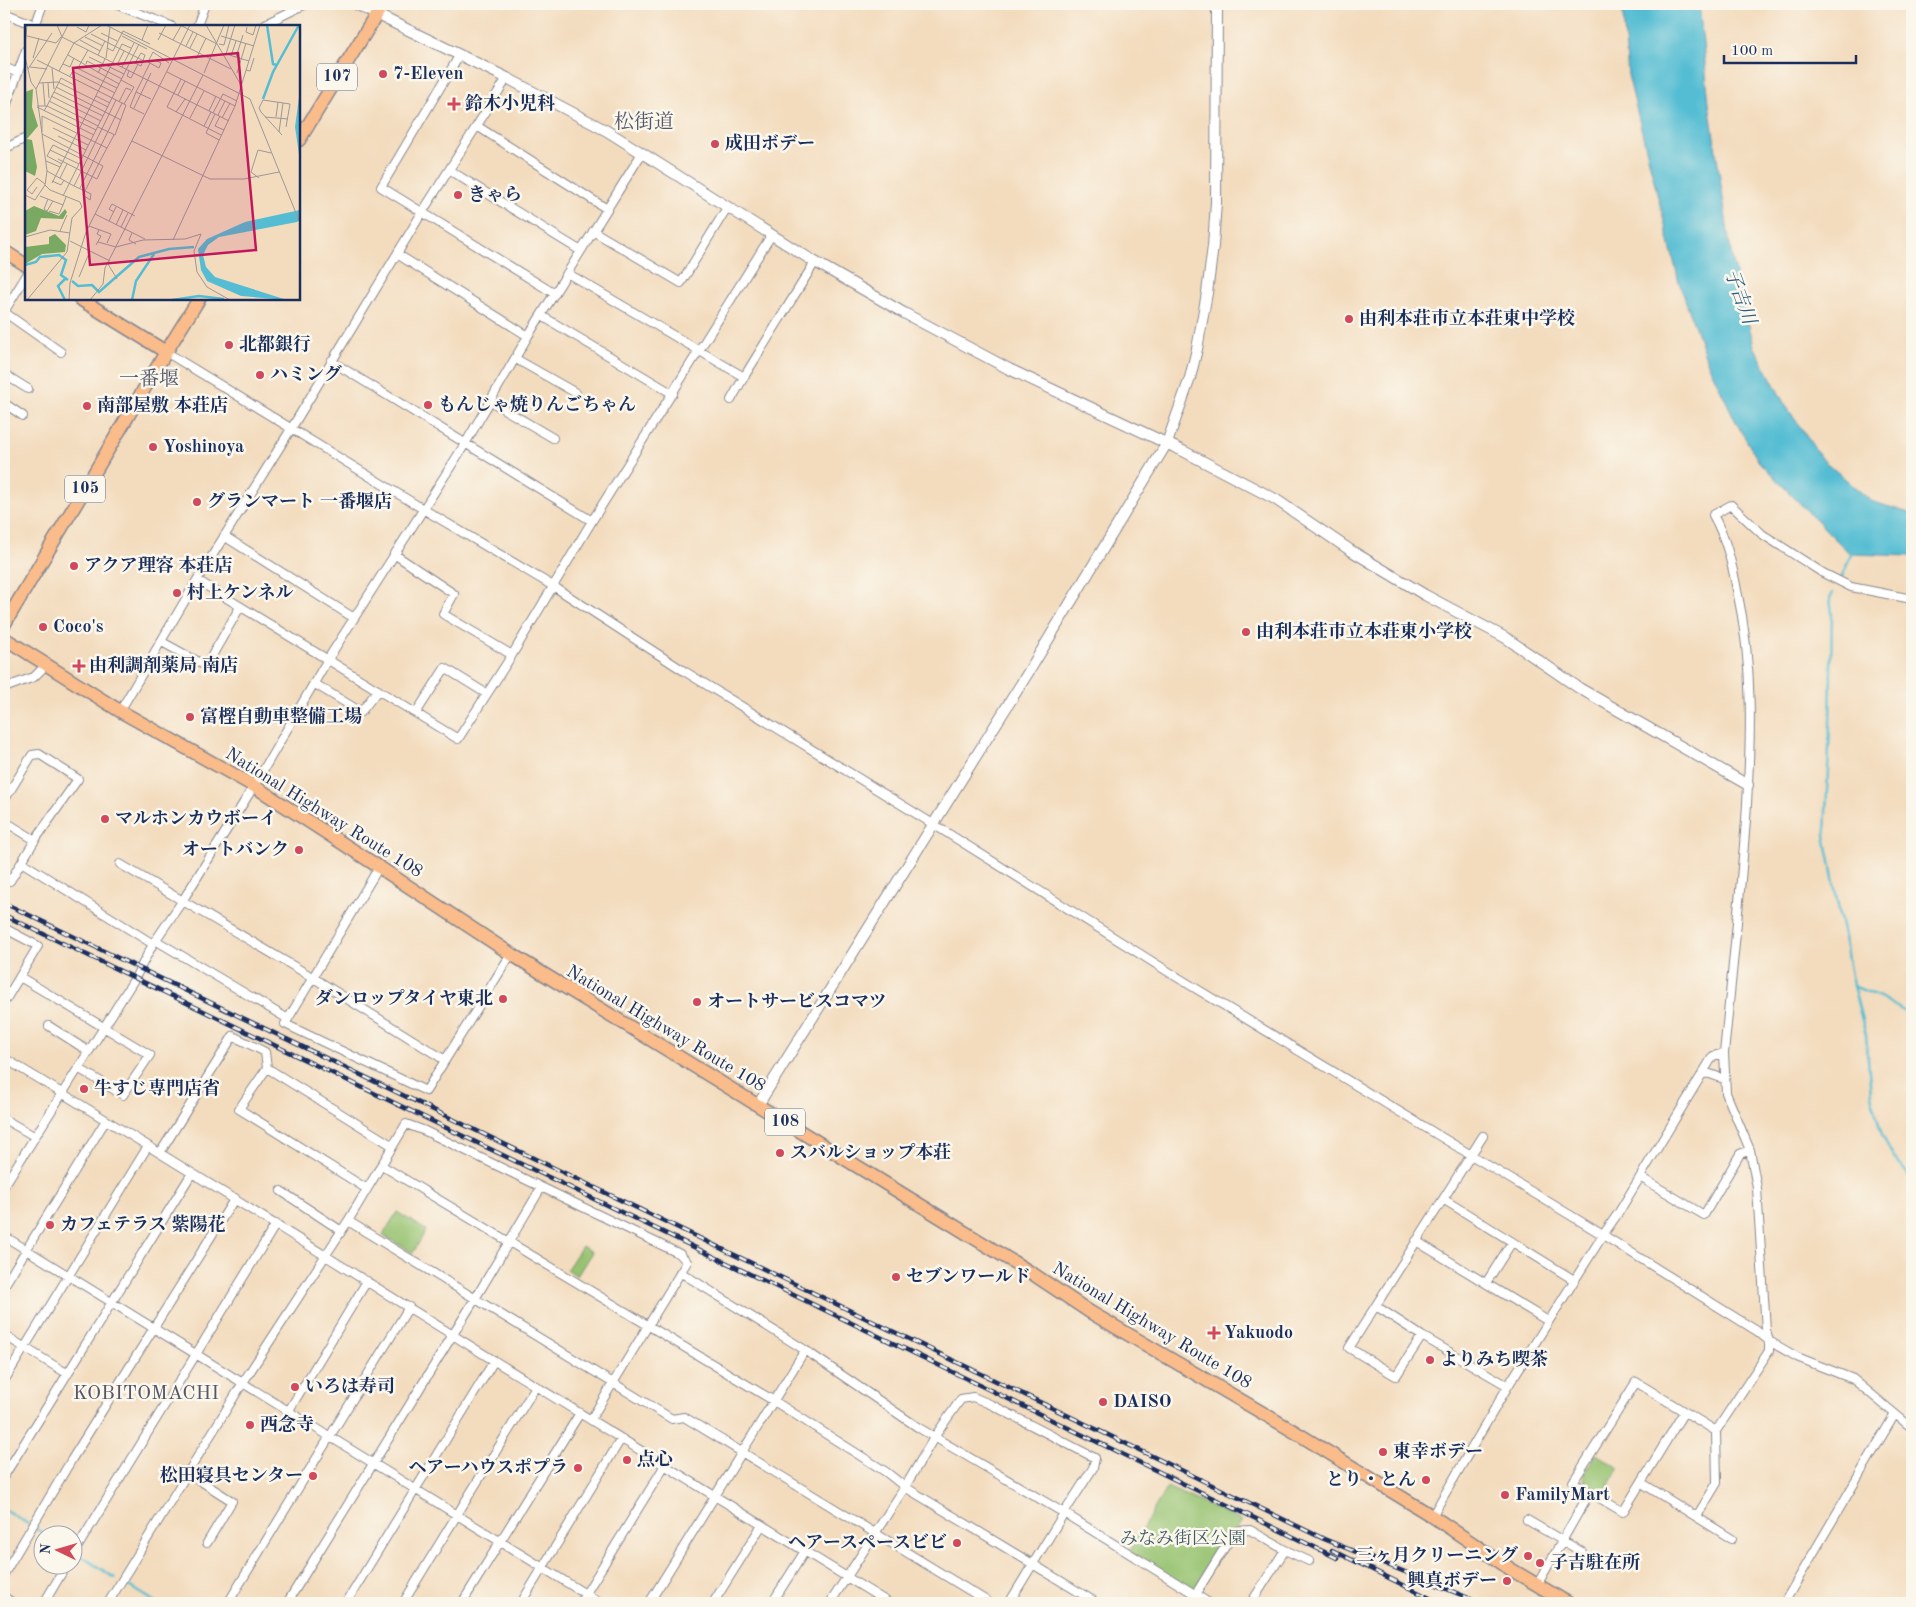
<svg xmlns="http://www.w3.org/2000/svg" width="1916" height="1607" font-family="'Old Standard TT','Noto Serif JP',serif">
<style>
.green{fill:#97c371;stroke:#597968}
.water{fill:#55bdd3;stroke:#387698}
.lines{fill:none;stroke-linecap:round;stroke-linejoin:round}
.stream{stroke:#55bdd3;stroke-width:2.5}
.minor-casing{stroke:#87868e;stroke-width:10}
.tertiary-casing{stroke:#87868e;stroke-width:12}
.trunk-casing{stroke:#87868e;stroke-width:15}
.minor{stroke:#fff;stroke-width:8}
.tertiary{stroke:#fff;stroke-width:10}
.trunk{stroke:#fabc8b;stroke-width:12}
.rail-casing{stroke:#1b2f5e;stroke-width:4.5}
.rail{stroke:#fbf7ec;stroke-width:2.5;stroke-dasharray:8;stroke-linecap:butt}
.poi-dot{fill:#d1495b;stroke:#fbf7ec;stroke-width:2}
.labels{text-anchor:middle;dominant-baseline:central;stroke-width:5;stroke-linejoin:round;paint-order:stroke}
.shield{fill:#fbf7ec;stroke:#5e6b89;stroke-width:1}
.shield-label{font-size:16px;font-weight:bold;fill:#1b2f5e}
.poi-label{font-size:18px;font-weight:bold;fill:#1b2f5e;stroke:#fbf7ec;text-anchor:start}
.street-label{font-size:18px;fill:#1b2f5e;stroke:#fbf7ec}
.park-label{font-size:18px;fill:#405b64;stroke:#fbf7ec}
.water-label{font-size:19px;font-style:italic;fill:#2c5a81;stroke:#fbf7ec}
.quarter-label{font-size:20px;fill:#555769;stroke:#fbf7ec}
.inset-river{fill:none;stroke:#55bdd3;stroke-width:2.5}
.inset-road{fill:none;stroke:#9d9798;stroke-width:1}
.view{fill:#c2185b;fill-opacity:0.15;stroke:#c2185b;stroke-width:2.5}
.inset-edge{fill:none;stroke:#1b2f5e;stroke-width:2.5}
</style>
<rect width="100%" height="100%" fill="#fbf7ec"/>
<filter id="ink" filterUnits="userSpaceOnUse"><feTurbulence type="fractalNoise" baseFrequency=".02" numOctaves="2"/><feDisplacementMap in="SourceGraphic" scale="10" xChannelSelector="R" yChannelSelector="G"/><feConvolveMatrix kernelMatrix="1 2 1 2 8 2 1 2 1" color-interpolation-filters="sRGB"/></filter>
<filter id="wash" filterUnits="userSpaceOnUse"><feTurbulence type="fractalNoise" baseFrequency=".0096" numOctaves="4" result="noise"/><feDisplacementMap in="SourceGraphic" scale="20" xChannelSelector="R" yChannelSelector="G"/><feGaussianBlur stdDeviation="1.12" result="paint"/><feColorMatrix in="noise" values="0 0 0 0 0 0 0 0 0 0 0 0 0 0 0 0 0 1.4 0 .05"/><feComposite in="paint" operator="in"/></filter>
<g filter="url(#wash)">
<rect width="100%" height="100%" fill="#f3dcbe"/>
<!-- green -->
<path class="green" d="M 397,1212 L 426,1230 L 413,1253 L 383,1235 Z
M 582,1246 L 592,1252 L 577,1276 L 567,1269 Z
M 1596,1454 L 1619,1468 L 1604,1493 L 1584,1481 L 1584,1473 Z
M 1167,1487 L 1242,1521 L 1194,1592 L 1129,1552 Z"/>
<!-- water -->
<path class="water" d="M 1622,4 L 1699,4 L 1709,103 L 1731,253 L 1754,346 L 1784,403 L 1821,458 L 1871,501 L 1912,514 L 1912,556 L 1850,554 L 1759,462 L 1737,424 L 1707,361 L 1679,282 L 1628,75 Z"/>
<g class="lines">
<!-- stream -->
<path class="stream" d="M 1841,579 L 1852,552
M 1833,593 L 1830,599 L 1832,613 L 1830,725 L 1825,835 L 1853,986 L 1866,1035 L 1871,1095 L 1882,1135 L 1895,1159 L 1912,1179
M 1853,986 L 1880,997 L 1912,1016
M 4,1509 L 28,1524
M 36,1529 L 45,1534
M 81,1556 L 115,1578
M 128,1585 L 157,1603"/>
</g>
</g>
<g filter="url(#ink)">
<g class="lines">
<!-- minor casing -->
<g class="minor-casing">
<path id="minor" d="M 115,4 L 171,26
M 4,13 L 35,25
M 35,26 L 43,4
M 197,26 L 205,4
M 261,26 L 306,4
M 459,56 L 381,187 L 555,294
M 4,67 L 18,73
M 4,112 L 26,50
M 477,126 L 607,209
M 4,149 L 26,138
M 449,170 L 581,251
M 593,231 L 681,283 L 728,206
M 397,254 L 528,336
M 567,273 L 744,377 L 815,262
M 4,312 L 61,352
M 4,312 L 26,276
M 542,316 L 673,394
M 166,352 L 423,509 L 553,586 L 684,671 L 933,824 L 1172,974 L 1603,1235 L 1757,1331 L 1769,1341 L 1797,1357 L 1853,1379 L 1912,1428
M 516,359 L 576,393
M 331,361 L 592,521
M 4,374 L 28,389
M 731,400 L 744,377
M 490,401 L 553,438
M 4,403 L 23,416
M 224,536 L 354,618
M 394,554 L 454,594 L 443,614 L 512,655
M 197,580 L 458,739 L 512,655 L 592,521 L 772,234
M 162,642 L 206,666 L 240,607
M 315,684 L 361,712 L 378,690
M 4,688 L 34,677 L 47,664
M 120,711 L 197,580 L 291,429 L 423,211 L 507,78
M 416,713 L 445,668 L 487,694
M 4,801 L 32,755 L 39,754 L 78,779 L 35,840 L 10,881 L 4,877
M 4,821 L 35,840
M 23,863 L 153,944
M 120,864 L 312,977 L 445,1060
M 379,867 L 285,1024 L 426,1091 L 511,954
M 4,928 L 38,946 L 5,1001 L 4,1000
M 157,941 L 288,1019
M 20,977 L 150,1055 L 123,1095 L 78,1068
M 49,1026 L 88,1051
M 4,1058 C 170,1158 333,1261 498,1363 C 628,1443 759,1522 889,1603
M 267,1068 L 239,1109 L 367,1189
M 1703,1073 L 1710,1074 L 1724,1079
M 4,1119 L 34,1136
M 160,1153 L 233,1036 L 265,1052 L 267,1068 L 393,1146
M 381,1165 L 774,1401 L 886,1472 L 905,1487 L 1097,1603
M 1640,1177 L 1704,1215 L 1740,1154 L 1750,1150
M 4,1186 L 135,978 L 153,944 L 183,900 L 254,786 L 328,659 L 465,444 L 528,336 L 642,153
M 281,1191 L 340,1230
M 1443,1199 L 1574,1280
M 348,1221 L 672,1419 L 684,1417 L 990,1603
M 4,1236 L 600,1603
M 1416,1241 L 1548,1321
M 680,1272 L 805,1350 L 919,1428 L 1064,1513 L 1209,1603
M 1486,1283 L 1512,1242
M 4,1286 L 106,1120
M 1376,1306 L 1422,1336 L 1508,1386
M 4,1335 L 68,1374
M 1422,1336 L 1396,1376 L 1349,1348 L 1483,1136
M 4,1381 L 148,1146
M 288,1412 L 367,1281
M 1684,1412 L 1623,1512 L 1573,1482 L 1636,1382 L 1716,1431
M 188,1473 L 232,1501 L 207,1543
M 4,1476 L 192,1173
M 1642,1483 L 1732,1539
M 1432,1516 L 1508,1386 L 1603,1235 L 1619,1212 L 1713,1056 L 1724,1053
M 1697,1516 L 1717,1483 L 1716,1431 L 1769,1351 L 1769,1341 L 1766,1330 L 1757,1188 L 1750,1150 L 1726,1093 L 1724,1053 C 1732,975 1740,898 1746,820 C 1751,741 1754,667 1737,590 C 1732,564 1726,538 1713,515 L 1731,505 L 1762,534 L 1823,573 L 1851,587 L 1912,599
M 1527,1520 L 1582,1552
M 1285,1550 L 1309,1561
M 72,1556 L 276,1224
M 4,1574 L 72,1459 L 235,1198
M 1537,1585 L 1590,1492
M 4,1597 L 13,1603
M 44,1603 L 67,1564
M 108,1603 L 242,1384 L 348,1221 L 406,1124 L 425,1131 L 680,1254 L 687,1262 L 591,1419
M 228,1603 L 409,1307
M 287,1603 L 475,1299 L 541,1188
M 346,1603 L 494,1361
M 403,1603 L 536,1386
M 462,1603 L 580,1413
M 521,1603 L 621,1439
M 580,1603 L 665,1465
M 649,1603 L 805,1350
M 713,1603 L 762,1525
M 772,1603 L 805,1551
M 830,1603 L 905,1487 L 935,1436 L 961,1399 L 973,1397 L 992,1405 L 1095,1458 L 1093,1468 L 1064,1513 L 1009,1603
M 1190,1603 L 1228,1542 L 1238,1531 L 1250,1530 L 1285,1550 L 1251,1603
M 1784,1603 L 1895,1414"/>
</g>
<!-- tertiary casing -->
<g class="tertiary-casing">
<path id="tertiary" d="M 355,4 L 507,78 L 607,131 L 810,259 L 904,313 L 1009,369 L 1185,452 L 1275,499 L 1350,550 L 1425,595 L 1506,638 L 1579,688 L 1748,785
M 758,1105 L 1031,668 L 1167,443 L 1190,378 L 1197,349 L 1207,293 L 1213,246 L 1216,202 L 1217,4"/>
</g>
<!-- trunk casing -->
<g class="trunk-casing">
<path id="trunk" d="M 299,140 L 383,4
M 4,251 L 26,265
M 80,299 L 166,352
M 4,625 L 166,352 L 199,299
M 4,638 L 120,711 L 254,786 L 379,867 L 511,954 L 904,1195 L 1033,1274 L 1090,1312 L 1295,1432 L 1432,1516 L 1512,1570 L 1568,1603"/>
</g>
<!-- minor -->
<use href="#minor" class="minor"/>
<!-- tertiary -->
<use href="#tertiary" class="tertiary"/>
<!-- trunk -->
<use href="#trunk" class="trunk"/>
<!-- rail casing -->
<g class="rail-casing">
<path id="rail" d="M 4,903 L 1324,1539 L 1481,1603
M 4,915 L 779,1288 L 1337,1558
M 1332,1550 L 1440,1603"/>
</g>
<!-- rail -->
<use href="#rail" class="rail"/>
</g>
</g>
<!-- markers -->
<g class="poi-dot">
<circle cx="383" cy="74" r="5"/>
<path d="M451.5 96.5h5v5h5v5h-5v5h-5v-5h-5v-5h5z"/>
<circle cx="715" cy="144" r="5"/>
<circle cx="458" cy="195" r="5"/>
<circle cx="1349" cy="319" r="5"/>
<circle cx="229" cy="345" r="5"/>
<circle cx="260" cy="375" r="5"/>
<circle cx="428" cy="405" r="5"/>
<circle cx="87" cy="406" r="5"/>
<circle cx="153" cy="447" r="5"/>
<circle cx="197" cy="502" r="5"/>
<circle cx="74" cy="566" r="5"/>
<circle cx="177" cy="593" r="5"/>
<circle cx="43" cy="627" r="5"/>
<circle cx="1246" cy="632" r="5"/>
<path d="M76.5 658.5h5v5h5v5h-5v5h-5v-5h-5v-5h5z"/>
<circle cx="190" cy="717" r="5"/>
<circle cx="105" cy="819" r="5"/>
<circle cx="299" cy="850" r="5"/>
<circle cx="503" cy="999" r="5"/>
<circle cx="697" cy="1002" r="5"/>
<circle cx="84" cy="1089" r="5"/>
<circle cx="780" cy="1153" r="5"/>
<circle cx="50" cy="1225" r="5"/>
<circle cx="896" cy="1277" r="5"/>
<path d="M1211.5 1325.5h5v5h5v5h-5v5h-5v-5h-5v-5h5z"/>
<circle cx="1430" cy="1360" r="5"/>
<circle cx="295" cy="1387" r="5"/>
<circle cx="1103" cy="1402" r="5"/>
<circle cx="250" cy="1425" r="5"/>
<circle cx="1383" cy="1452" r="5"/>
<circle cx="627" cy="1460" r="5"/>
<circle cx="578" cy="1468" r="5"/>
<circle cx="313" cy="1476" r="5"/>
<circle cx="1426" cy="1480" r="5"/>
<circle cx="1505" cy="1495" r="5"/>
<circle cx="957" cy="1543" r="5"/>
<circle cx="1528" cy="1556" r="5"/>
<circle cx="1540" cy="1563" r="5"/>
<circle cx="1507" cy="1581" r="5"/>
</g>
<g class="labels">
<!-- shield labels -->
<g class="shield">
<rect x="317" y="63.5" width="40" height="27" rx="4"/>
<rect x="65" y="475.5" width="40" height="27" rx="4"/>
<rect x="765" y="1108.5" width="40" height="27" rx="4"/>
</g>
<g class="shield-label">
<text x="337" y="77">107</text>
<text x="85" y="489">105</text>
<text x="785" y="1122">108</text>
</g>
<!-- poi labels -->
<g class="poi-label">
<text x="393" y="74">7-Eleven</text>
<text x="465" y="104">鈴木小児科</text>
<text x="725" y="144">成田ボデー</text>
<text x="468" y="195">きゃら</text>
<text x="1359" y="319">由利本荘市立本荘東中学校</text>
<text x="239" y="345">北都銀行</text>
<text x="270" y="375">ハミング</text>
<text x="438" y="405">もんじゃ焼りんごちゃん</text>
<text x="97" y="406">南部屋敷 本荘店</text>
<text x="163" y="447">Yoshinoya</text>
<text x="207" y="502">グランマート 一番堰店</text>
<text x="84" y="566">アクア理容 本荘店</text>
<text x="187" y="593">村上ケンネル</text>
<text x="53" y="627">Coco's</text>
<text x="1256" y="632">由利本荘市立本荘東小学校</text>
<text x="89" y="666">由利調剤薬局 南店</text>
<text x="200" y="717">富樫自動車整備工場</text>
<text x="115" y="819">マルホンカウボーイ</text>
<text x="289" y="850" text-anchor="end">オートバンク</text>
<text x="493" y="999" text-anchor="end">ダンロップタイヤ東北</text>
<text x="707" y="1002">オートサービスコマツ</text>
<text x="94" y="1089">牛すじ専門店省</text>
<text x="790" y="1153">スバルショップ本荘</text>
<text x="60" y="1225">カフェテラス 紫陽花</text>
<text x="906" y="1277">セブンワールド</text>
<text x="1224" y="1333">Yakuodo</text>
<text x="1440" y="1360">よりみち喫茶</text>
<text x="305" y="1387">いろは寿司</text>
<text x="1113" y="1402">DAISO</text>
<text x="260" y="1425">西念寺</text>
<text x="1393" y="1452">東幸ボデー</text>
<text x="637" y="1460">点心</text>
<text x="568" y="1468" text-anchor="end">ヘアーハウスポプラ</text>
<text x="303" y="1476" text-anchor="end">松田寝具センター</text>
<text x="1416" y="1480" text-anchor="end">とり・とん</text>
<text x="1515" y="1495">FamilyMart</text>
<text x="947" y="1543" text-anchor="end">ヘアースペースビビ</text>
<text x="1518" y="1556" text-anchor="end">三ヶ月クリーニング</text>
<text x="1550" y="1563">子吉駐在所</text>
<text x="1497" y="1581" text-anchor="end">興真ボデー</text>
</g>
<!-- street labels -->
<g class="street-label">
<text transform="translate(324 813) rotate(32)">National Highway Route 108</text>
<text transform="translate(666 1029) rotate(31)">National Highway Route 108</text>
<text transform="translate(1152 1326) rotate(31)">National Highway Route 108</text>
</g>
<!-- park labels -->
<g class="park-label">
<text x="1183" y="1539">みなみ街区公園</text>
</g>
<!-- water labels -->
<g class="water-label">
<text transform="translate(1739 297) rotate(70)">子吉川</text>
</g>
<!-- quarter labels -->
<g class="quarter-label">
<text x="644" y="123">松街道</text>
<text x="149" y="380">一番堰</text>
<text x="146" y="1394">KOBITOMACHI</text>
</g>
</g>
<!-- overview -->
<g transform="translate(25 25)">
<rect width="275" height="275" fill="#f3dcbe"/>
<path d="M 8,64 L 7,82 L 13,101 L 2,114 L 7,115 L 12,142 L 10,151 L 0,146 L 0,67 ZM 9,181 L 34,191 L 40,184 L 42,187 L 38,194 L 16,193 L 11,206 L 0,210 L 0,186 ZM 30,209 L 41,220 L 40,227 L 17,229 L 0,239 L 0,222 L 24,219 L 24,212 Z" fill="#79a963"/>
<path d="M 275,65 L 275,136 L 270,102 ZM 275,185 L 275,195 L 272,197 L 194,212 L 183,220 L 178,230 L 181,242 L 190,252 L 262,275 L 216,271 L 182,256 L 176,245 L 173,224 L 182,214 L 220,197 Z" fill="#55bdd3"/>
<path class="inset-river" d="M 242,0 L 248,39 L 251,40M 238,74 L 248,47 L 274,0M 0,240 L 11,237 L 15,232 L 34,230 L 41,235 L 36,250 L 43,255M 40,254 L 33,261 L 40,275M 47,256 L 53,261 L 67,260 L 74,267 L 114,232 L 144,224 L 169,222M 107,275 L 111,256 L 129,229M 147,275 L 174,271 L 199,274"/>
<path class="inset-road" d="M 32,0 L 37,12 L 204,96M 81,0 L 225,74 L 275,198M 155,0 L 192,19M 181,0 L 216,60M 52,2 L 61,7 L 64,0M 222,2 L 221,7 L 228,10 L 231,0M 76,8 L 92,16M 134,8 L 206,44M 66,9 L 119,36M 2,11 L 31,18 L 36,12M 97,11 L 122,24M 196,11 L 229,21M 60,12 L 78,21M 55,15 L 75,26M 117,15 L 123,0M 133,15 L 141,0M 148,15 L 156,1M 194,19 L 199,20 L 204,0M 0,21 L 2,0M 161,21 L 168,7M 82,23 L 88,26 L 98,6 L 125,19M 165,23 L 172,9M 116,28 L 120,30 L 116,41 L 110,38 ZM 201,29 L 210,0M 201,29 L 224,36M 43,30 L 94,59M 73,30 L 80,16M 206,31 L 211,16M 0,32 L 6,57 L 11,64M 64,32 L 99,49M 211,32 L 218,10M 8,33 L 14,13M 81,33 L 85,2M 148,34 L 165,0M 171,34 L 181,13M 12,35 L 101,80 L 90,110 L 73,102M 130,35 L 136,38 L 134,43 L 123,37 L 128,27 L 144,38M 38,39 L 45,42 L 49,33M 61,39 L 62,36 L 97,54M 92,40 L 99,26M 54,41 L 63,25M 5,42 L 22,44M 97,42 L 109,18M 27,43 L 29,64M 3,44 L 27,8M 221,45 L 225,46 L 229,33M 34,46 L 49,18 L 77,0M 47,46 L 90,68M 104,46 L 102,51 L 106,53 L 113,39M 142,47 L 210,81M 73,48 L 80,34M 179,48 L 199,0M 212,48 L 221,18M 45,51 L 50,42 L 92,63M 118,52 L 125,38M 156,54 L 142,82 L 196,110M 96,55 L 109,62 L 99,79M 14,58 L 33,57 L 83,82M 18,58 L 20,81M 23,58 L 24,73M 31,62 L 96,95M 29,67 L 78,91M 111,67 L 118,53M 153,70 L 160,56M 26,71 L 76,96M 71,71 L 85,78M 24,76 L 73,101M 94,77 L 101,63 L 106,65M 12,81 L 22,81 L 36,53 L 49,60M 12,82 L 69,110M 109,83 L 126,48M 19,86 L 22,81 L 71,105M 184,86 L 191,71M 151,87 L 160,74M 236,87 L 234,83 L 238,75 L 265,79 L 261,102M 236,87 L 257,110M 188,88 L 198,69 L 212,76M 119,89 L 105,82 L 111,67 L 126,74M 190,89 L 181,108 L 194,115M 193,90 L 200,76M 17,91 L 82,123M 17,91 L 17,107M 195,91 L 190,101 L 199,105M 240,92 L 263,94M 251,92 L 253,77M 165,93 L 179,66M 197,93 L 205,78M 179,101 L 186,87M 28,103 L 63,120M 254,107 L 258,78M 17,109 L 78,141 L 72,154 L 33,134M 33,111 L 61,125M 107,116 L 185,154 L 219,154 L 254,147M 25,125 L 54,139M 22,131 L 28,120 L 57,134M 22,131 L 37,139M 21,136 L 35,142M 22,146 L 49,161 L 60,166 L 66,169 L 65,175 L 58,170 L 75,136 L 89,110M 35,153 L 42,139M 234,153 L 226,147 L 233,125 L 246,128M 27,156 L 36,160 L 39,155M 27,158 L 97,19 L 106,23M 49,161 L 91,75M 12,162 L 7,169 L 2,165 L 12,153 L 20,159M 55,163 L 97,78M 0,170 L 10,175 L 20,160 L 22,146 L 11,64 L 43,0M 15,171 L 38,180 L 41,172M 38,171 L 114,19M 23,174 L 19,184 L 22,186 L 28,176M 24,186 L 34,189 L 38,180M 89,187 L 84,184 L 87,179 L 110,191M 70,189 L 120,214M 84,196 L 91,182M 91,200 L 98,185M 64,201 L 86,209 L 82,218M 96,202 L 103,188M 35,206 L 42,190M 107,208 L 104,215 L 111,219M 0,212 L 25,205 L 45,208M 148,215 L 210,81 L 235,0M 45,216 L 85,236M 73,217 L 91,222 L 118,215 L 160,214 L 176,209 L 169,226 L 172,247 L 182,262 L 205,275M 71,220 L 76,211 L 72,209 L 74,205M 83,239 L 92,254M 54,252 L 65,226M 2,275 L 42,227 L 47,193 L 57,182 L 55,177 L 25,165 L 20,160M 44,275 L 45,258 L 61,207 L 148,34M 65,275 L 78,259 L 80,243 L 178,50"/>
<path class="view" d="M 213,28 L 231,225 L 65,240 L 48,43 Z"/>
<rect width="275" height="275" class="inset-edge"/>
</g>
<!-- margin -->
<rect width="1916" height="1607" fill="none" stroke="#fbf7ec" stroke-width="20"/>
<!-- north arrow -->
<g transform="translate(58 1550) rotate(275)"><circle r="24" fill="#fbf7ec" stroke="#a1a7b3"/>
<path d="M0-4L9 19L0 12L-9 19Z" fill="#d1495b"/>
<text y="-8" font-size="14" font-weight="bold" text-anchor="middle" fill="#1b2f5e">N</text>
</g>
<!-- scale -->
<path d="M1724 55v8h132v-8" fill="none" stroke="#1b2f5e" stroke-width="2.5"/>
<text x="1731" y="55" font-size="15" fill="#1b2f5e" stroke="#fbf7ec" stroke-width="4" paint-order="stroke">100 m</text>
</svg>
